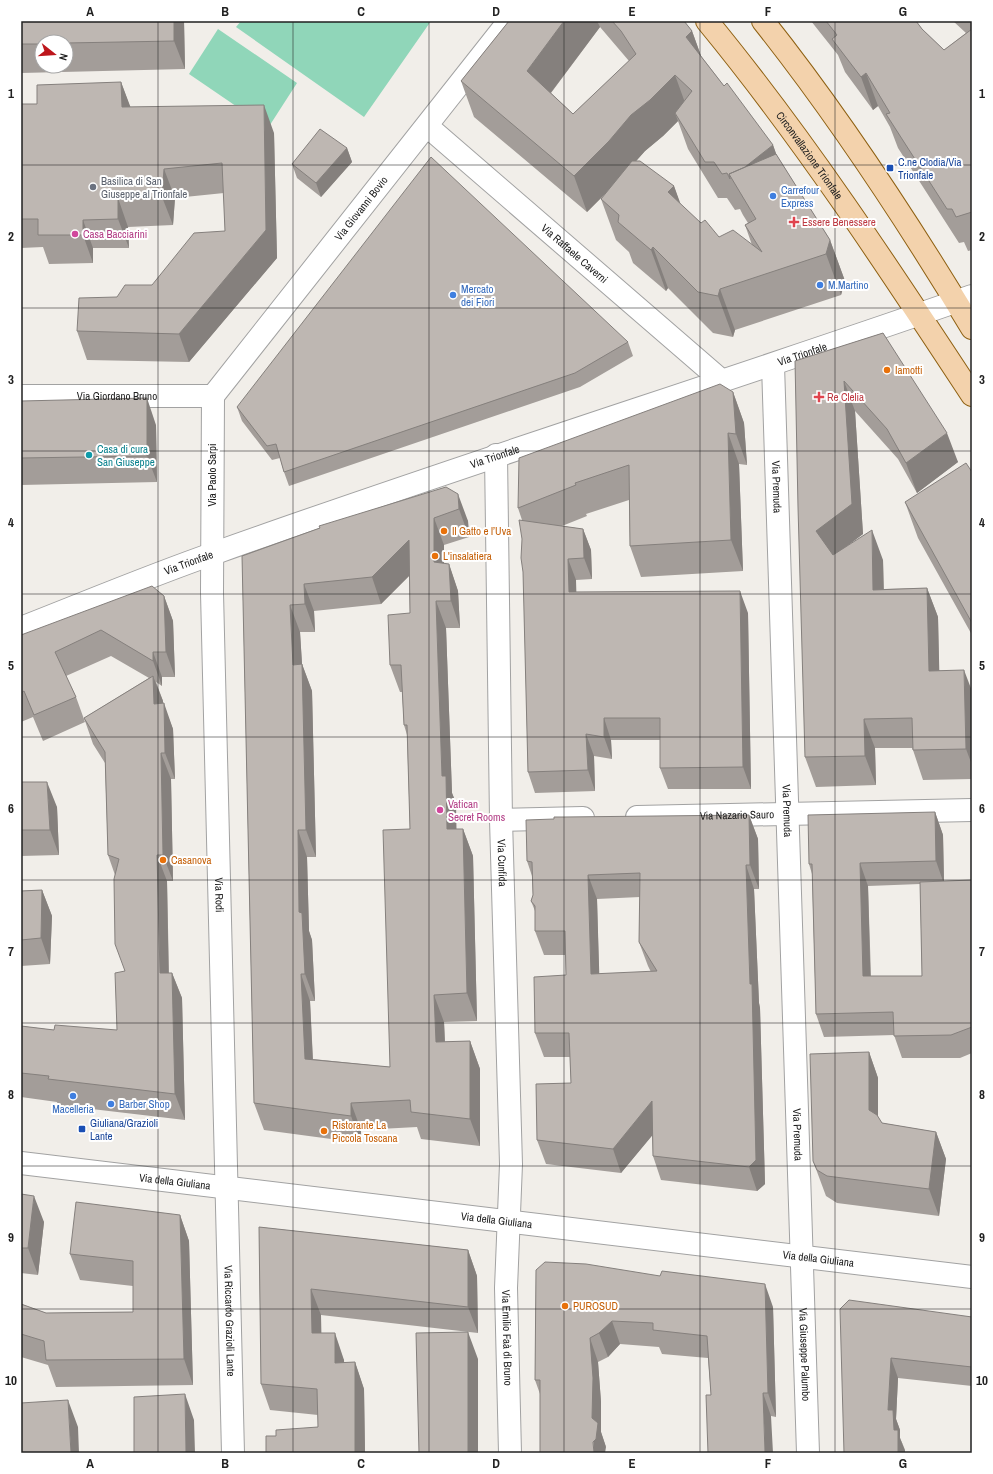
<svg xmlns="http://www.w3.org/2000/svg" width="993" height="1474" viewBox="0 0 993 1474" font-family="'Archivo Narrow',sans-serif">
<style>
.pitch{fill:#90d6b9}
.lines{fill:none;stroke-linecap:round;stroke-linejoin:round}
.minor-casing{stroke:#a2a2a2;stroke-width:24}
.major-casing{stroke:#8e6011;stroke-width:24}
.minor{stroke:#fff;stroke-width:22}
.major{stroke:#f3d2ac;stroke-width:22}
.wall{fill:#a39d99;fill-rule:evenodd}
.shaded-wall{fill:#85807d}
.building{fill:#beb7b2;stroke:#85807d;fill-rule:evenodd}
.grid{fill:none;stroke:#212121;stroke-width:1;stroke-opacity:0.55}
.transit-dot{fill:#1a4fb4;stroke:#fff;stroke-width:1.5}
.worship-dot{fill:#6b7280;stroke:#fff;stroke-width:1.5}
.shop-dot{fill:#3f7fe0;stroke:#fff;stroke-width:1.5}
.health-dot{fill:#e0444e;stroke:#fff;stroke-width:1.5}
.hotel-dot{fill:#d1479c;stroke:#fff;stroke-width:1.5}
.food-dot{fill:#e8710a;stroke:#fff;stroke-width:1.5}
.culture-dot{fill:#0f9aa8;stroke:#fff;stroke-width:1.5}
.labels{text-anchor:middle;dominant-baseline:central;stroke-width:4;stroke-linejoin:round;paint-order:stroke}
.street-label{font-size:11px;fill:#212121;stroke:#fff}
.transit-label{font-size:11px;fill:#164399;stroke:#fff;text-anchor:start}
.worship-label{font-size:11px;fill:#5b616d;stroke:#fff;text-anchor:start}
.shop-label{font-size:11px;fill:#366cbe;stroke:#fff;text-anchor:start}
.health-label{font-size:11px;fill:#be3a42;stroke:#fff;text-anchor:start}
.hotel-label{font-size:11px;fill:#b23c85;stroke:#fff;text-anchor:start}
.food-label{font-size:11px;fill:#c56008;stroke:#fff;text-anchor:start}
.culture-label{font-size:11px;fill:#0d838f;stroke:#fff;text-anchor:start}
.neatline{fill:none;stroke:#212121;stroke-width:1.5}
.grid-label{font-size:13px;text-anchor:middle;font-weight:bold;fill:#212121}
</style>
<rect width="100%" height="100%" fill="#f1eee9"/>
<path class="pitch" d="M 241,21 L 431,21 L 364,117 L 236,27 Z
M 218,29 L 297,83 L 268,128 L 189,74 Z"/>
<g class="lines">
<defs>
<g id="minor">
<path id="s1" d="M 427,126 L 722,381"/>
<path id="s2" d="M 773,365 L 808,1453"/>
<path id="s3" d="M 21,396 L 213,396"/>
<path id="s4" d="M 213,396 L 212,593 L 233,1453"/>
<path id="s5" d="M 213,396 L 509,21"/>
<path id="s6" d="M 496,455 L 501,820 L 511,1164 L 506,1288 L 510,1453"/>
<path id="s7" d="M 21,628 C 85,603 149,576 215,553 C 466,463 720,384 972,296"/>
<path id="s8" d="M 637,817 L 972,810"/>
<path d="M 501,820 L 583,818"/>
<path id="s9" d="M 21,1163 L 972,1277"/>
</g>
<g id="major">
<path id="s10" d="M 707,21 C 804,139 888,267 972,395"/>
<path d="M 763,21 C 840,118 908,222 972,328"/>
</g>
</defs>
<use href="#minor" class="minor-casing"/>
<use href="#major" class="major-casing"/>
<use href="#minor" class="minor"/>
<use href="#major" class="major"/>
</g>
<path class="wall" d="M 21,21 L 184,21 L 185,69 L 21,73 ZM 42,42 L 66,42 L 66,66 L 42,66 Z
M 509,21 L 684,21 L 692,31 L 701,56 L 724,86 L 773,145 L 776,154 L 830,240 L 845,281 L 841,295 L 735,330 L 733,337 L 713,333 L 668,288 L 666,291 L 633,263 L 629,252 L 616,240 L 601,199 L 608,191 L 587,212 L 474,117 L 461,81 ZM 600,27 L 629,61 L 573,114 L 551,93 ZM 678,121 L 688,149 L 718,198 L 727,198 L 735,210 L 740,209 L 743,215 L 748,223 L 745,225 L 752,245 L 719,237 L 701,223 L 680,204 L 674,186 L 636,161 L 645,151 L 663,136 Z
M 811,21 L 916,21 L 922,29 L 944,50 L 966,33 L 953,21 L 972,21 L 972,250 L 968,251 L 964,242 L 959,243 L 898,148 L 890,127 L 878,106 L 873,110 L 845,72 L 838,55 Z
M 121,82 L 130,107 L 274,133 L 277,258 L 189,362 L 87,360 L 77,331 L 117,297 L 152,285 L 225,231 L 224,193 L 175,198 L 173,225 L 128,227 L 129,248 L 93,248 L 93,263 L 49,264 L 43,247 L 21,248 L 21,104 L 37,104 Z
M 347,148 L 352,162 L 321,197 L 297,178 L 292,164 Z
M 883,333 L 958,462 L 917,493 L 898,459 L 855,411 L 863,534 L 846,547 L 883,560 L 884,589 L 927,588 L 938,617 L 939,670 L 972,691 L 972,779 L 923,780 L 913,750 L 912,748 L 875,748 L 876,785 L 816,787 L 805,757 L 795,361 Z
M 628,342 L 633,356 L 580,387 L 289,486 L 284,472 L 280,458 L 272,460 L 242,421 L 237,407 Z
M 733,392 L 744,423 L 747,465 L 739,464 L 743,571 L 641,577 L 630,546 L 629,500 L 586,514 L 587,516 L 562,526 L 583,529 L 591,550 L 592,579 L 576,580 L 576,592 L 748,613 L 751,789 L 668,789 L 660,768 L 660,740 L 611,740 L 612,759 L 594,756 L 595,791 L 535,793 L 528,772 L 522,520 L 518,508 Z
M 21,401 L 156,425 L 157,482 L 21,485 Z
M 972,472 L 972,635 L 918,538 L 905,502 Z
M 446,487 L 468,521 L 469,537 L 444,545 L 444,564 L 449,564 L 458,591 L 460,628 L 446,628 L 452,793 L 456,803 L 456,829 L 463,829 L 473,856 L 477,1021 L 444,1022 L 445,1042 L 470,1041 L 480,1069 L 480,1146 L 421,1139 L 417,1127 L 361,1130 L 361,1143 L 264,1130 L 254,1103 L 242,556 ZM 409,576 L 410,613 L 390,665 L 400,692 L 402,692 L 404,725 L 407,735 L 410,829 L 390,1067 L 313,1059 L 310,1001 L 315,1001 L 312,940 L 309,931 L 307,857 L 316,857 L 312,691 L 302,664 L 300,632 L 315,632 L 314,611 L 381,604 Z
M 164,596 L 173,621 L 175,677 L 162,677 L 162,686 L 156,682 L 163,701 L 163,704 L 173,729 L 175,779 L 171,779 L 173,881 L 167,881 L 169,973 L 172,973 L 182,998 L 185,1120 L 58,1105 L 57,1102 L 21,1097 L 21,1026 L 54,1030 L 117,1030 L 125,971 L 115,875 L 108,855 L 105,763 L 93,744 L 84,718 L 149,678 L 111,656 L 66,676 L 76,697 L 85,722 L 43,741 L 33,717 L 21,722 L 21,635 Z
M 21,782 L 57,807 L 59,855 L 21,856 Z
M 935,812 L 943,835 L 944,881 L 972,880 L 972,1053 L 960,1058 L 902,1058 L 894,1035 L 824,1037 L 816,1014 L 812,874 L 809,864 ZM 920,884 L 922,976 L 871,976 L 868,886 Z
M 749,815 L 758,839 L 759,889 L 754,889 L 759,1003 L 760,1008 L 765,1184 L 757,1191 L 661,1180 L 653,1156 L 652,1135 L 621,1173 L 546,1164 L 537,1140 L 571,1083 L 570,1057 L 544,1057 L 535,1033 L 566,975 L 565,955 L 544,955 L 535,931 L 535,911 L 531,901 L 533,895 L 532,876 L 527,861 ZM 640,897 L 639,942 L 648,966 L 651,972 L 599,974 L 597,899 Z
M 42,890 L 52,916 L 50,964 L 21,966 L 21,891 Z
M 869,1052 L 878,1078 L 878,1117 L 882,1123 L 936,1132 L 946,1159 L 939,1216 L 837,1203 L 826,1196 L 813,1161 Z
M 21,1194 L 44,1222 L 38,1275 L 21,1273 Z
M 180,1215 L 189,1241 L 193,1385 L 56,1387 L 48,1365 L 21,1357 L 21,1304 L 46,1313 L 133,1312 L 133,1286 L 80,1280 L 70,1254 Z
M 259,1227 L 468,1250 L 477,1276 L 478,1333 L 321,1315 L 321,1333 L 344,1360 L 344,1363 L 355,1362 L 364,1389 L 365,1453 L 276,1436 L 318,1427 L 318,1415 L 270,1410 L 261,1384 Z
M 536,1270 L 773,1307 L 776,1417 L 771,1416 L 711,1395 L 708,1358 L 662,1354 L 659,1347 L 620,1344 L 608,1357 L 598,1362 L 601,1402 L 601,1432 L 606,1447 L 540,1394 L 535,1380 Z
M 840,1309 L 972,1317 L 972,1386 L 898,1378 L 896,1419 L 900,1430 L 900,1438 L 905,1450 Z"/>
<path class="shaded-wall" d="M 174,21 L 184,21 L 185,69 L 174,41 Z
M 564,21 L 597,21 L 600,27 L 540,107 L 527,71 Z
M 692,31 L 705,67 L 686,37 Z
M 866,73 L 878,106 L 873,110 L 861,77 Z
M 675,75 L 688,111 L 675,113 L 678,121 L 663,136 L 645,151 L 622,177 L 587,212 L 574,176 L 631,115 Z
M 121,82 L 132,111 L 122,107 Z
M 264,105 L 274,133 L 277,258 L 189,362 L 179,334 L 266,230 Z
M 773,145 L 786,181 L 731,178 Z
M 347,148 L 352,162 L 321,197 L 316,183 Z
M 164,169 L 175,198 L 173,225 L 162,197 Z
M 674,186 L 689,227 L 668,192 Z
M 118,198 L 128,227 L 129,248 L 118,219 Z
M 83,220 L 93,248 L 93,263 L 83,235 Z
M 830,240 L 845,281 L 841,295 L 826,254 Z
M 653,247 L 668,288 L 666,291 L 651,250 Z
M 720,289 L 735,330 L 733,337 L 718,296 Z
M 844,381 L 855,411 L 863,534 L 827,561 L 816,531 Z
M 733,392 L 744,423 L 747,465 L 736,434 Z
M 147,398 L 156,425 L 157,482 L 147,456 Z
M 728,433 L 739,464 L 743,571 L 731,540 Z
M 947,433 L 958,462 L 917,493 L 906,463 Z
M 458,494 L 468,521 L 469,537 L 459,509 Z
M 434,518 L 444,545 L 444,589 L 434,562 Z
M 583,529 L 591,550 L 592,579 L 584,558 Z
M 872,530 L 883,560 L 884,619 L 873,590 Z
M 409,540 L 418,567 L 381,604 L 372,577 Z
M 568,559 L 576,580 L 577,614 L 569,592 Z
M 449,564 L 458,591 L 460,628 L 451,601 Z
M 304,584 L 314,611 L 315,632 L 305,604 Z
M 927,588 L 938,617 L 940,700 L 929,671 Z
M 740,591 L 748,613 L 751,789 L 743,767 Z
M 164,596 L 173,621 L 175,677 L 166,652 Z
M 436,601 L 446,628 L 452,793 L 456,803 L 457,856 L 447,829 L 442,776 Z
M 290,605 L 300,632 L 302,664 L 312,691 L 316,857 L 306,830 L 293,665 Z
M 153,652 L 162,677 L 162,686 L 153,661 Z
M 964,670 L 972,691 L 972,765 L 966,749 Z
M 153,676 L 163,701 L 163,729 L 154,704 Z
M 164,703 L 173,729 L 175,779 L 165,753 Z
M 604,718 L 611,740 L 612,759 L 604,737 Z
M 864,719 L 875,748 L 876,785 L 865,756 Z
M 586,734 L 594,756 L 595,791 L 588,770 Z
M 161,753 L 171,779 L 173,881 L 163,855 Z
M 47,782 L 57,807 L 59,855 L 50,830 Z
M 935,812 L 943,835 L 944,884 L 936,861 Z
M 749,815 L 758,839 L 759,889 L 750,865 Z
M 463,829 L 473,856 L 477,1021 L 467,993 Z
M 298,830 L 307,857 L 309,931 L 312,940 L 315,1001 L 305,974 L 299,912 Z
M 157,855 L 167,881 L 169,998 L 160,973 Z
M 860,863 L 868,886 L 871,999 L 863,976 Z
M 746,865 L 754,889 L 759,1003 L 760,1008 L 765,1184 L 757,1191 L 749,1167 L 750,984 Z
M 588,875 L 597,899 L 600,998 L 591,974 Z
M 42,890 L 52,916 L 50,964 L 41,938 Z
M 172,973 L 182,998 L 185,1120 L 175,1094 Z
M 301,974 L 310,1001 L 314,1086 L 305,1059 Z
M 434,995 L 444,1022 L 446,1069 L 436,1042 Z
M 470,1041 L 480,1069 L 480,1146 L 470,1119 Z
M 869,1052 L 878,1078 L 878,1137 L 869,1110 Z
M 652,1101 L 661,1125 L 621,1173 L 613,1149 Z
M 351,1103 L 361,1130 L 361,1143 L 351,1116 Z
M 936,1132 L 946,1159 L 939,1216 L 929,1189 Z
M 34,1196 L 44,1222 L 38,1275 L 28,1248 Z
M 180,1215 L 189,1241 L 193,1385 L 184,1359 Z
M 468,1250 L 477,1276 L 478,1333 L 468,1307 Z
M 765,1284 L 773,1307 L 776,1417 L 768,1393 Z
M 311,1289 L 321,1315 L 322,1360 L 312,1333 Z
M 612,1321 L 620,1344 L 608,1357 L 599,1333 Z
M 468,1332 L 478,1359 L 478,1453 L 468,1453 Z
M 335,1333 L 344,1360 L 345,1389 L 335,1363 Z
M 590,1338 L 598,1362 L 601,1402 L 601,1432 L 606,1447 L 605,1453 L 594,1453 L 592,1418 Z
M 891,1358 L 898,1378 L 896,1419 L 900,1430 L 900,1438 L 905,1450 L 905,1453 L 898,1453 L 894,1430 L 888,1410 Z
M 355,1362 L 364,1389 L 365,1453 L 355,1453 Z
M 763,1393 L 771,1416 L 773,1453 L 765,1453 Z
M 185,1394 L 194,1420 L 195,1453 L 186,1453 Z
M 68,1400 L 78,1427 L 79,1453 L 71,1453 Z"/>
<path class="building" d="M 21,21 L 174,21 L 174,41 L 66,43 L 66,42 L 42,42 L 42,44 L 21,44 Z
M 509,21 L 564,21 L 527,71 L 573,114 L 636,54 L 621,31 L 612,21 L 684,21 L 692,31 L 686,37 L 724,86 L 727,83 L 773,145 L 745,167 L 729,174 L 730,179 L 727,173 L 722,174 L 714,162 L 705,162 L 675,113 L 692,91 L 675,75 L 650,100 L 631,115 L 609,141 L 574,176 L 461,81 Z
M 826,21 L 916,21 L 922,29 L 944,50 L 972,29 L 972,212 L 956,217 L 952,209 L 947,209 L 886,114 L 890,113 L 866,73 L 861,77 L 832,39 L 837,35 Z
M 121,82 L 122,107 L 264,105 L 266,230 L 179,334 L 77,331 L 79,298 L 117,297 L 125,285 L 152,285 L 194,233 L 225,231 L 222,163 L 164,169 L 162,197 L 118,198 L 118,219 L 83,220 L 83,235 L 38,235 L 38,219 L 21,219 L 21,104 L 37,104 L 37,85 Z
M 320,129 L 347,148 L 316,183 L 292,164 Z
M 776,154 L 830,240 L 826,254 L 720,289 L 718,296 L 698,292 L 653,247 L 651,250 L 618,222 L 619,215 L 601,199 L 632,161 L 640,161 L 674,186 L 668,192 L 701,223 L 705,220 L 719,237 L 733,230 L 762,252 L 745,225 L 756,219 L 729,174 Z
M 431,157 L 628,342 L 575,373 L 284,472 L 276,444 L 267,446 L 237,407 Z
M 883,333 L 947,433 L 906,463 L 887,429 L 844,381 L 852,504 L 816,531 L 833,555 L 872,530 L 873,590 L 927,588 L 929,671 L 964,670 L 966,749 L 913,750 L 912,718 L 864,719 L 865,756 L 805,757 L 798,507 L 795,361 Z
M 720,384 L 733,392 L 736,434 L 728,433 L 731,540 L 630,546 L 629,465 L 575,483 L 576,485 L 518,508 L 519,458 Z
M 147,398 L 147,456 L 21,458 L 21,401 Z
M 966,463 L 972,472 L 972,623 L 905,502 Z
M 446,487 L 458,494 L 459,509 L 434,518 L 434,562 L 449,564 L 451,601 L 436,601 L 442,776 L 446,776 L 447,829 L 463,829 L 467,993 L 434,995 L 436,1042 L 470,1041 L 470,1119 L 411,1112 L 410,1100 L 351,1103 L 351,1116 L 254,1103 L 242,556 L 320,528 L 319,526 ZM 409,540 L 410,613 L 388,615 L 390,665 L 401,665 L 404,725 L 407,725 L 410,829 L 383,830 L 390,1067 L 305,1059 L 301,974 L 305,974 L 302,913 L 299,912 L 298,830 L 306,830 L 302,664 L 293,665 L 290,605 L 305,604 L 304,584 L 372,577 Z
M 519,520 L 583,529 L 584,558 L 568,559 L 569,592 L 740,591 L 743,767 L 660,768 L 660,718 L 604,718 L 604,737 L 586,734 L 588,770 L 528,772 L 523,572 L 521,558 L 522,539 Z
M 152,586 L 164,596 L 166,652 L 153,652 L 153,661 L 101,630 L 55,652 L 76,697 L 34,715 L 24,691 L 21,693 L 21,635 Z
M 153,676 L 154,704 L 164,703 L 165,753 L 161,753 L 163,855 L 157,855 L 160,973 L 172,973 L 175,1094 L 48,1079 L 49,1076 L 21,1073 L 21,1026 L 54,1030 L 55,1025 L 117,1030 L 115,973 L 125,971 L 115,944 L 114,879 L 119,859 L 108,855 L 105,752 L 84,718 Z
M 21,782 L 47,782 L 50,830 L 21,830 Z
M 935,812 L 936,861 L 860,863 L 863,976 L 922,976 L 920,882 L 972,880 L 972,1027 L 951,1035 L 894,1036 L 893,1012 L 816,1014 L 812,864 L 809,864 L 808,815 Z
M 749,815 L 750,865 L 746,865 L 750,984 L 752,984 L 756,1160 L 749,1167 L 653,1156 L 652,1101 L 613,1149 L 537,1140 L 536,1084 L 571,1083 L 569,1033 L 535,1033 L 534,977 L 566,975 L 565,931 L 535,931 L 535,906 L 531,901 L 533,895 L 532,862 L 527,861 L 526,820 L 554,819 L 554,817 L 564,817 ZM 640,873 L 639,942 L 657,971 L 591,974 L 588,875 Z
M 42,890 L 41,938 L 21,940 L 21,891 Z
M 869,1052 L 869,1110 L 877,1115 L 882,1123 L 936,1132 L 929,1189 L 827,1176 L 817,1170 L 813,1161 L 810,1054 Z
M 21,1194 L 34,1196 L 28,1248 L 21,1248 Z
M 76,1202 L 180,1215 L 184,1359 L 46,1360 L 44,1341 L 21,1334 L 21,1304 L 46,1313 L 133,1312 L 133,1261 L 70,1254 Z
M 259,1227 L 468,1250 L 468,1307 L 311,1289 L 312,1333 L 335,1333 L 335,1363 L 355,1362 L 355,1453 L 266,1453 L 266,1436 L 276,1436 L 276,1430 L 318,1427 L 317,1389 L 261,1384 Z
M 545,1262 L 586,1264 L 660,1276 L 662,1271 L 765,1284 L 768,1393 L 763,1393 L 765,1453 L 708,1453 L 706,1395 L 711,1395 L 707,1336 L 653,1330 L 653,1323 L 612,1321 L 599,1333 L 590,1338 L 593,1378 L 592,1418 L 598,1423 L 596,1439 L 593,1442 L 594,1453 L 540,1453 L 540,1380 L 535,1380 L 536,1270 Z
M 849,1300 L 972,1317 L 972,1367 L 891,1358 L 888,1410 L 893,1410 L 894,1430 L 898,1430 L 898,1453 L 844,1453 L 840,1309 Z
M 468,1332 L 468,1453 L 419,1453 L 416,1333 Z
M 185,1394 L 186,1453 L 134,1453 L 134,1397 Z
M 68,1400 L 71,1453 L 21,1453 L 21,1403 Z"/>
<path class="grid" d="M 158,21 L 158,1453M 293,21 L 293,1453M 429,21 L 429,1453M 564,21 L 564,1453M 700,21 L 700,1453M 835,21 L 835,1453M 21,165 L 972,165M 21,308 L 972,308M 21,451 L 972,451M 21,594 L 972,594M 21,737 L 972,737M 21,880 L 972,880M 21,1023 L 972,1023M 21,1166 L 972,1166M 21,1309 L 972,1309"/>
<g class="transit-dot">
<rect x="886" y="164" width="8" height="8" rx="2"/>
<rect x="78" y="1125" width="8" height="8" rx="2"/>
</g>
<circle class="worship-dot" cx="93" cy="187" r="4"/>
<g class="shop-dot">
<circle cx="773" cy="196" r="4"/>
<circle cx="820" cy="285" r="4"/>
<circle cx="453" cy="295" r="4"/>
<circle cx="73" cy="1096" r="4"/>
<circle cx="111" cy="1104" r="4"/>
</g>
<g class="health-dot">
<path d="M792 216h4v4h4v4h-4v4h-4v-4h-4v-4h4z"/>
<path d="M817 391h4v4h4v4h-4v4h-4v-4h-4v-4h4z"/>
</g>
<g class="hotel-dot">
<circle cx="75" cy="234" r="4"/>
<circle cx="440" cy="810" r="4"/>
</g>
<g class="food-dot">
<circle cx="887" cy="370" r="4"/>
<circle cx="444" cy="531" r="4"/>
<circle cx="435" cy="556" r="4"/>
<circle cx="163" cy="860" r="4"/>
<circle cx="324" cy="1131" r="4"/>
<circle cx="565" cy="1306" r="4"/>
</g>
<circle class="culture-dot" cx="89" cy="455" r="4"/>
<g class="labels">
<g class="street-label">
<text stroke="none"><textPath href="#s10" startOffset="169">Circonvallazione Trionfale</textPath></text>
<text stroke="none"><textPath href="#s5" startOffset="239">Via Giovanni Bovio</textPath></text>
<text stroke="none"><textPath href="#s1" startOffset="195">Via Raffaele Caverni</textPath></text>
<text stroke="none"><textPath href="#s7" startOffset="828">Via Trionfale</textPath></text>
<text stroke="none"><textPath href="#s3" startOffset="96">Via Giordano Bruno</textPath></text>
<text stroke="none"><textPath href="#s7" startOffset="504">Via Trionfale</textPath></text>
<text transform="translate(212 475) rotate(-90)">Via Paolo Sarpi</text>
<text stroke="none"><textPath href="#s2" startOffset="122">Via Premuda</textPath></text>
<text stroke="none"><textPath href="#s7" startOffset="180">Via Trionfale</textPath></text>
<text stroke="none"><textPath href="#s2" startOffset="446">Via Premuda</textPath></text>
<text stroke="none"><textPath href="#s8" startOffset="100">Via Nazario Sauro</textPath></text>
<text stroke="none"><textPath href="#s6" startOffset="408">Via Cunfida</textPath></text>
<text stroke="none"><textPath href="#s4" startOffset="499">Via Rodi</textPath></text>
<text stroke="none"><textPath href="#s2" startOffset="770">Via Premuda</textPath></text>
<text stroke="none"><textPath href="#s9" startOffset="155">Via della Giuliana</textPath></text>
<text stroke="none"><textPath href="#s9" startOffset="479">Via della Giuliana</textPath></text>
<text stroke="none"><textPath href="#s9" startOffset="803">Via della Giuliana</textPath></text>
<text stroke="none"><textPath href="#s4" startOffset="925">Via Riccardo Grazioli Lante</textPath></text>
<text stroke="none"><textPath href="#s6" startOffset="883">Via Emilio Faà di Bruno</textPath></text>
<text stroke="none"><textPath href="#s2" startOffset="990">Via Giuseppe Palumbo</textPath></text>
</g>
<g class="transit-label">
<text x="898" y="162">C.ne Clodia/Via<tspan x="898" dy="13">Trionfale</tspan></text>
<text x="90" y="1123">Giuliana/Grazioli<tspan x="90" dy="13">Lante</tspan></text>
</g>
<g class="worship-label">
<text x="101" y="181">Basilica di San<tspan x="101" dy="13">Giuseppe al Trionfale</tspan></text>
</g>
<g class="shop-label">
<text x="781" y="190">Carrefour<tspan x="781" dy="13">Express</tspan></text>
<text x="828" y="285">M.Martino</text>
<text x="461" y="289">Mercato<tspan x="461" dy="13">dei Fiori</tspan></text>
<text x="119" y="1104">Barber Shop</text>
<text x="73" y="1109" text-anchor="middle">Macelleria</text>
</g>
<g class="health-label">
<text x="802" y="222">Essere Benessere</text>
<text x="827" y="397">Re Clelia</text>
</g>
<g class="hotel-label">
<text x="83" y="234">Casa Bacciarini</text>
<text x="448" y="804">Vatican<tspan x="448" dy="13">Secret Rooms</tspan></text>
</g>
<g class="food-label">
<text x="895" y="370">Iamotti</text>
<text x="452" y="531">Il Gatto e l’Uva</text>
<text x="443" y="556">L'insalatiera</text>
<text x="171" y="860">Casanova</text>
<text x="332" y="1125">Ristorante La<tspan x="332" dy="13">Piccola Toscana</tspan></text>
<text x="573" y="1306">PUROSUD</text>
</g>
<g class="culture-label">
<text x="97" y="449">Casa di cura<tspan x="97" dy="13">San Giuseppe</tspan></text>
</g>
</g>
<rect width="993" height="1474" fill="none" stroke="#ffffff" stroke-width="44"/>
<g transform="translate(54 54) rotate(107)"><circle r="19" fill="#ffffff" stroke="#a6a6a6"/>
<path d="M0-3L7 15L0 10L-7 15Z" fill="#bd161c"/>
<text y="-6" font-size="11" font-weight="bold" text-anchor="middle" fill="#212121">N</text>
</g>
<rect x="22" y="22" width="949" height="1430" class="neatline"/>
<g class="grid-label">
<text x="90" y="16">A</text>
<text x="225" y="16">B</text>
<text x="361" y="16">C</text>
<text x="496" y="16">D</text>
<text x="632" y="16">E</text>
<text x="768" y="16">F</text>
<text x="903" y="16">G</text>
<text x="11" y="98">1</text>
<text x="982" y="98">1</text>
<text x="11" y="241">2</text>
<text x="982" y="241">2</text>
<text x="11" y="384">3</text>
<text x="982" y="384">3</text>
<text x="11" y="527">4</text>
<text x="982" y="527">4</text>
<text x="11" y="670">5</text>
<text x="982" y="670">5</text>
<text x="11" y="813">6</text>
<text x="982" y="813">6</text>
<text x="11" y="956">7</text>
<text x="982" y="956">7</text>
<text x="11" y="1099">8</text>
<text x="982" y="1099">8</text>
<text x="11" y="1242">9</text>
<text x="982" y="1242">9</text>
<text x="11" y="1385">10</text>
<text x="982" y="1385">10</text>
<text x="90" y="1468">A</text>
<text x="225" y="1468">B</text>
<text x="361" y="1468">C</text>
<text x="496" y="1468">D</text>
<text x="632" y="1468">E</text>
<text x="768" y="1468">F</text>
<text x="903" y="1468">G</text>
</g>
</svg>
